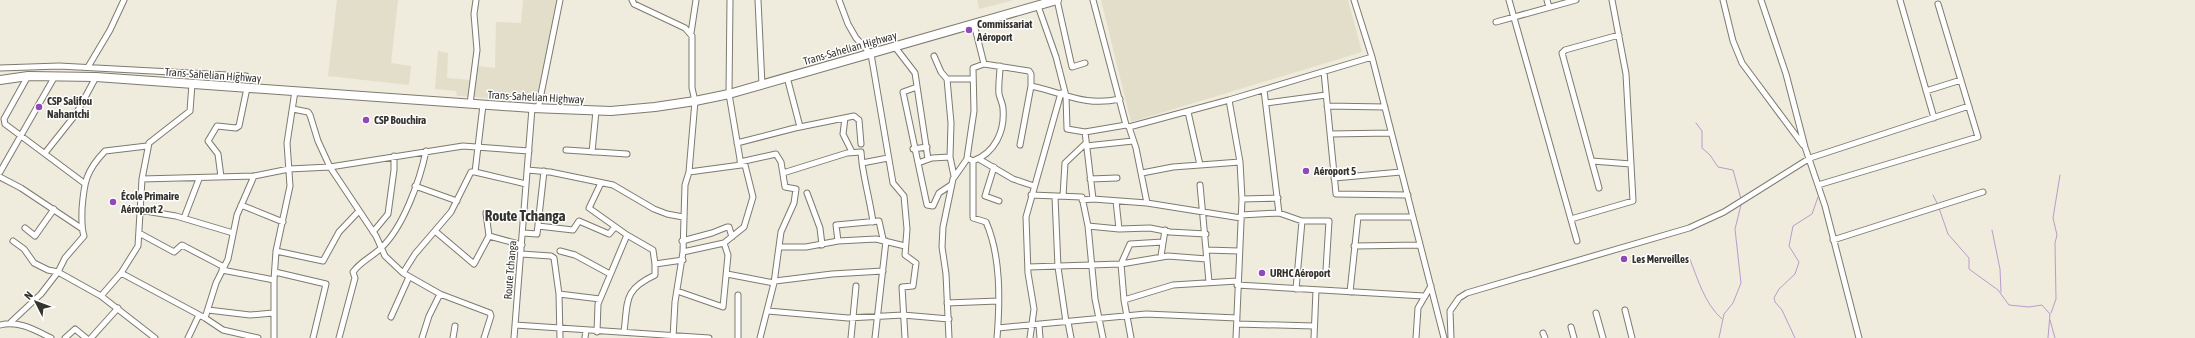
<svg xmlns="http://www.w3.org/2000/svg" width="2195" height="338" viewBox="0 0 2195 338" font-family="'Asap Condensed',sans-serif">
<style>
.built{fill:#e3deca}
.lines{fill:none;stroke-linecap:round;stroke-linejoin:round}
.stream{stroke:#b89ccc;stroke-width:1}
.minor-casing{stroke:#7e7a6e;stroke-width:7}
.trunk-casing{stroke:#7e7a6e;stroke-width:10}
.minor{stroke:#fff;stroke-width:5}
.trunk{stroke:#fff;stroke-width:8}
.poi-dot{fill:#9048bb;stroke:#fff;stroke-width:1.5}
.labels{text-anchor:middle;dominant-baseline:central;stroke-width:3;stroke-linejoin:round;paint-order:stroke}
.poi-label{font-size:11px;font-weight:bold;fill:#35332e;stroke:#fff;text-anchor:start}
.street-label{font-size:11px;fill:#35332e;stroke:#fff}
.district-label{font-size:15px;font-weight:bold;fill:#35332e;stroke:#fff}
</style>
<rect width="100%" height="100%" fill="#efebdd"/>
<path class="built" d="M 337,0 L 398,0 L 391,63 L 411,66 L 409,85 L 328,76 Z
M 523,0 L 558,0 L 538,101 L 457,96 L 456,91 L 435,89 L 438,51 L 448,53 L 447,78 L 472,80 L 477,66 L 495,68 L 496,22 L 521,23 Z
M 977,0 L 1014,0 L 979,9 Z
M 1101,0 L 1348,0 L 1362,52 L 1131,122 Z"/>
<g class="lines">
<path class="stream" d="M 1696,123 L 1702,131 L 1702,148 L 1710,155 L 1718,167 L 1733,170 L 1741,199
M 1933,195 L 1938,205
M 1939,208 L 1948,234 L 1969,258 L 1969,269 L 1998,290 L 2009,305 L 2029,307 L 2042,305 L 2050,314 L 2048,338
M 1992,230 L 2000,269 L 2001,292
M 1689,257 C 1698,279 1704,303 1722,319
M 2051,313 L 2056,299 L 2055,243 L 2057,235 L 2053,218 L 2060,175
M 2050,320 L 2055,338
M 1719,338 L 1724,314 L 1733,303 L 1741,283 L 1735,229 L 1741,205
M 1795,338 L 1782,310 L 1775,302 L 1774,298 L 1779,289 L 1795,274 L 1799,262 L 1789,246 L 1793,226 L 1812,214 L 1818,197"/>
<defs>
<path id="minor" d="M 632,0 L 634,4 L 685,28 L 692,36 L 692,88 L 695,101 L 689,172 L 685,185 L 683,252 L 675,302 L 673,338
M 758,0 L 762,85
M 839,0 L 848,24 L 856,38 L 871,54 L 893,183 L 904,196 L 907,229 L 905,255 L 916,263 L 913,286 L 902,287 L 905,338
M 1057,0 L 1072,67 L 1085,63
M 1093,0 L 1126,125 L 1129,127 L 1136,148 L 1147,203
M 1509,0 L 1577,241
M 1547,0 L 1549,7
M 1723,0 L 1733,41 L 1742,63 L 1803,145
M 1761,0 L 1786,74 L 1805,147 L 1825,206 L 1859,338
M 1900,0 L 1934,118
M 1038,6 L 1056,57 L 1066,96 L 1067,129 L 1085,132
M 1496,22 L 1576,0
M 974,24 L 984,64 L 1029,71 L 1031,74 L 1031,86
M 691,33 L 696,0
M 895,47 L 915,73 L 928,159
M 934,56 L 941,72 L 947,79
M 1372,57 L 1444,338
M 984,64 L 973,68 L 974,111 L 967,158 L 973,161 C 995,153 1005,131 1003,109 C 1003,104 1000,99 999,94 C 998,85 1000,75 1000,66
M 88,67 L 110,30 L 124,0
M 0,68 L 59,66 L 246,76
M 1324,72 L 1336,194 L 1408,195
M 28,76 L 4,119 L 5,124 L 84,183
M 787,77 L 800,127
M 192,84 L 190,111 L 149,143 L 142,179 L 254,176 L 289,169 L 330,167 L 463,146 L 529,151
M 917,87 L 903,92 L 927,205 L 933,206 L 939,193 L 951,185
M 1926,91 L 1961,80
M 1229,100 L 1240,162 L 1242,199 L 1236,338
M 1266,103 L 1326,95
M 470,104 L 477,50 L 474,14 L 476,0
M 1327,106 L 1385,107
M 293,109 L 308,112 L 310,115 L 318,141 L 330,167 L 376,236 L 385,256 L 403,273 L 440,294 L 429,316 L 422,338
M 538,109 L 560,0
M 1188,112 L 1200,165 L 1240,162
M 845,118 L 843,134 L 852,152
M 1129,127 L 1229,100 L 1372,57 L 1354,0
M 1330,134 L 1391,133
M 737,143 L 795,128 L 854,116 L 859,120 L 861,144
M 1020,145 L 1031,86 C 1065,93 1084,107 1120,99
M 1086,146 L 1133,141
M 913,149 L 927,147
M 566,150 L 627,154
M 592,152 L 596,111
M 45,153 L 76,114 L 96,77
M 950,157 L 951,123 L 947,79 L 973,79
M 979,159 L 1013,179 L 1034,186
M 973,161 L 973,218 L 986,222 C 1001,256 1000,301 997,338
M 1592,161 L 1631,164
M 740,162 L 776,154 L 781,162 L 785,187 L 796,189 L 794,203 L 781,232 L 774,283 L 760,338
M 862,163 C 865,184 870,201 873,222
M 918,163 L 932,158 L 950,157 L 954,176
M 994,167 L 985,196 L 999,201
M 527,170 L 550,172 L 613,185 L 654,209 L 667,214 L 683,217
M 0,172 L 55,76
M 475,172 L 526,184
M 689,172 L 741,165
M 783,173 L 847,153 L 861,152 L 862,163 L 888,158
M 1142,173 L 1173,167 L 1200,165
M 0,177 L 21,188 L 81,228
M 221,177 L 218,154 L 208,141 L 217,126 L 236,128 L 239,126 L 247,88
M 1334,178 L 1401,172
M 1090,179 L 1117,178
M 601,183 L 589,208 L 627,235 L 653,250 L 655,264
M 1200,185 L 1209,282
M 1818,185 L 1978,137 L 1938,4
M 415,186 L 457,201
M 1599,188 L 1562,53 L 1565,50 L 1619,35
M 807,193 L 820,228 L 822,245
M 1031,195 L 1082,197 L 1088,226 L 1095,299 L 1103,338
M 1063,196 L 1065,163 L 1085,144
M 1055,197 L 1058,267 L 1066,322
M 1093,199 L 1147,203 L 1241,218
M 1242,199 L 1278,198
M 1082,200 L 1093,199 L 1085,132 L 1126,125
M 1116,201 L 1119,229
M 241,205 L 283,222
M 139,210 L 176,216 L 233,233
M 1279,213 L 1302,221 L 1329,221 L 1326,270
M 1241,215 L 1279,213 L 1264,90
M 184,218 L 199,179
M 1571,219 L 1633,201 L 1626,74 L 1612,0
M 538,226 L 573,230 L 579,221 L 609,234 L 615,227
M 1088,226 L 1119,229 L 1150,228 L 1170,232 L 1206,234
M 25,228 L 35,236 L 54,209
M 435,231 L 474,264 L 489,236 L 486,213
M 373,232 L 388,214 L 394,170 L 394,156
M 139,233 L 174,252 L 182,245 L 224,267
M 524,233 L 537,234 L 544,171
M 489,236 L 522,245
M 1833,240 L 1983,192
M 13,241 L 24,249 L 34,263 L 48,270 L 58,272 L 101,296 L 155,338
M 682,241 L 712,233 L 727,227 L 729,227 L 732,237
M 838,241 L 836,225 L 879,221 L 883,239
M 1354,246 L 1420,245
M 779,247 L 806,247 L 838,241 L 876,239 L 905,246
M 1206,250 L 1239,251
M 276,251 L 323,261 L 339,232 L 358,212
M 560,251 L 575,255 L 610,274
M 683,252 L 724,243 L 744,227 L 753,197 L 745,165 L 741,165 L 729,94 L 730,0
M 521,254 L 551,256 L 554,258 L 559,294 L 560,338
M 1161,256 L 1165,230
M 1028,267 L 1121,264 L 1168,256 L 1207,259
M 222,270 L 274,280
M 275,272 L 326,284 L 313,338
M 121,273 L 205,318 L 223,330 L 258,338
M 403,273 L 415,254 L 451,212 L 471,172 L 475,172 L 483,105
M 727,274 L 774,283
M 775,281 L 832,274 L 883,271
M 1237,285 L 1424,296
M 1296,289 L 1302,221
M 677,291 L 723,307 L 728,255 L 724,243
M 1350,292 L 1358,217 L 1413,217
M 440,294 L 490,313 L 491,316 L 484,338
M 559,294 L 600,299
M 101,296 L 121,273 L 138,246 L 142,179
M 1124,300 L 1173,285 L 1237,281
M 947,303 L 998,301
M 208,310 L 250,315 L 273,313
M 1625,310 L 1632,338
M 768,311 L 848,318 L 903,315 L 949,319
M 1596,313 L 1603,338
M 391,317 L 409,277
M 205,318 L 216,283 L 228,259 L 237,215 L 254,176
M 11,322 L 41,294 L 58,272 L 65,258 L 84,236 C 81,227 82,219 82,209 C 84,182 86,171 105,151 L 147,146
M 1068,322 L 1071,338
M 1237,324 L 1314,326
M 0,325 C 18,320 35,330 51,338
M 515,325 L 709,338
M 1039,325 L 1040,338
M 1571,327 L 1574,338
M 998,328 L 1146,314 L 1237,318
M 597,332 L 598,304 L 627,235
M 624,332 C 628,301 623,290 655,275 L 655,264 L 683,260
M 1543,333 L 1545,338
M 65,338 L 75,329 L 86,338
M 91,338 L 118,308
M 188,338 L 199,315
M 274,338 L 274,280 L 276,251 L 290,186 L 287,143 L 295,91
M 339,338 L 355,278 L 353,272 C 361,261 372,257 381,248 C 403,228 420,180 426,151
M 453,338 L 455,326
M 514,338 L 532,108
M 585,338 L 586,330
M 738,338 L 738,295
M 851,338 L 856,286
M 875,338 L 886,241
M 949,338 L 946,274 L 942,247 L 943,227 L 953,179 L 967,159
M 1030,338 L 1034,309 L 1028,273 L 1026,217 L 1061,93
M 1131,338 L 1124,300 L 1121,264 L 1130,244 L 1163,242
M 1314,338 L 1316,290
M 1416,338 L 1418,308 L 1431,286
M 1451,338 L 1450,311 L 1459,298 L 1467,293 L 1689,228 L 1724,212 L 1810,158 L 1969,106"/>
<path id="trunk" d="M 0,80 L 28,76 L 96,77 L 532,108 L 611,111 L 655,107 L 695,101 L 729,94 L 1057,0"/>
</defs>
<use href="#minor" class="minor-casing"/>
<use href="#trunk" class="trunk-casing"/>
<use href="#minor" class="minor"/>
<use href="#trunk" class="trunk"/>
</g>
<g class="poi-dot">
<circle cx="969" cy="30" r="4"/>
<circle cx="39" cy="107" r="4"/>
<circle cx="366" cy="120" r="4"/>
<circle cx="1306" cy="171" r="4"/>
<circle cx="113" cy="202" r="4"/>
<circle cx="1624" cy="259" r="4"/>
<circle cx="1262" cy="273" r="4"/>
</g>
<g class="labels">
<g class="poi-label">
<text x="977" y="24">Commissariat<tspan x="977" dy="13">Aéroport</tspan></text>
<text x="47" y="101">CSP Salifou<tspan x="47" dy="13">Nahantchi</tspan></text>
<text x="374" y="120">CSP Bouchira</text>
<text x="1314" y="171">Aéroport 5</text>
<text x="121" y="196">École Primaire<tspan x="121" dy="13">Aéroport 2</tspan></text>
<text x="1632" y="259">Les Merveilles</text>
<text x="1270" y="273">URHC Aéroport</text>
</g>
<g class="street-label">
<text transform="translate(850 48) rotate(-16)">Trans-Sahelian Highway</text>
<text transform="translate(213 75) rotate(4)">Trans-Sahelian Highway</text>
<text transform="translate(536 97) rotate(3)">Trans-Sahelian Highway</text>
<text transform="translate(510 270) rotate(-85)">Route Tchanga</text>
</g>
<g class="district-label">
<text x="525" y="215">Route Tchanga</text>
</g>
</g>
<g transform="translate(36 302) rotate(312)" stroke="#ffffff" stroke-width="3" paint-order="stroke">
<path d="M0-3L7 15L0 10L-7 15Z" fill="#35332e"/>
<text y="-6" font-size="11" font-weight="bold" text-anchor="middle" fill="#35332e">N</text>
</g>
</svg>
